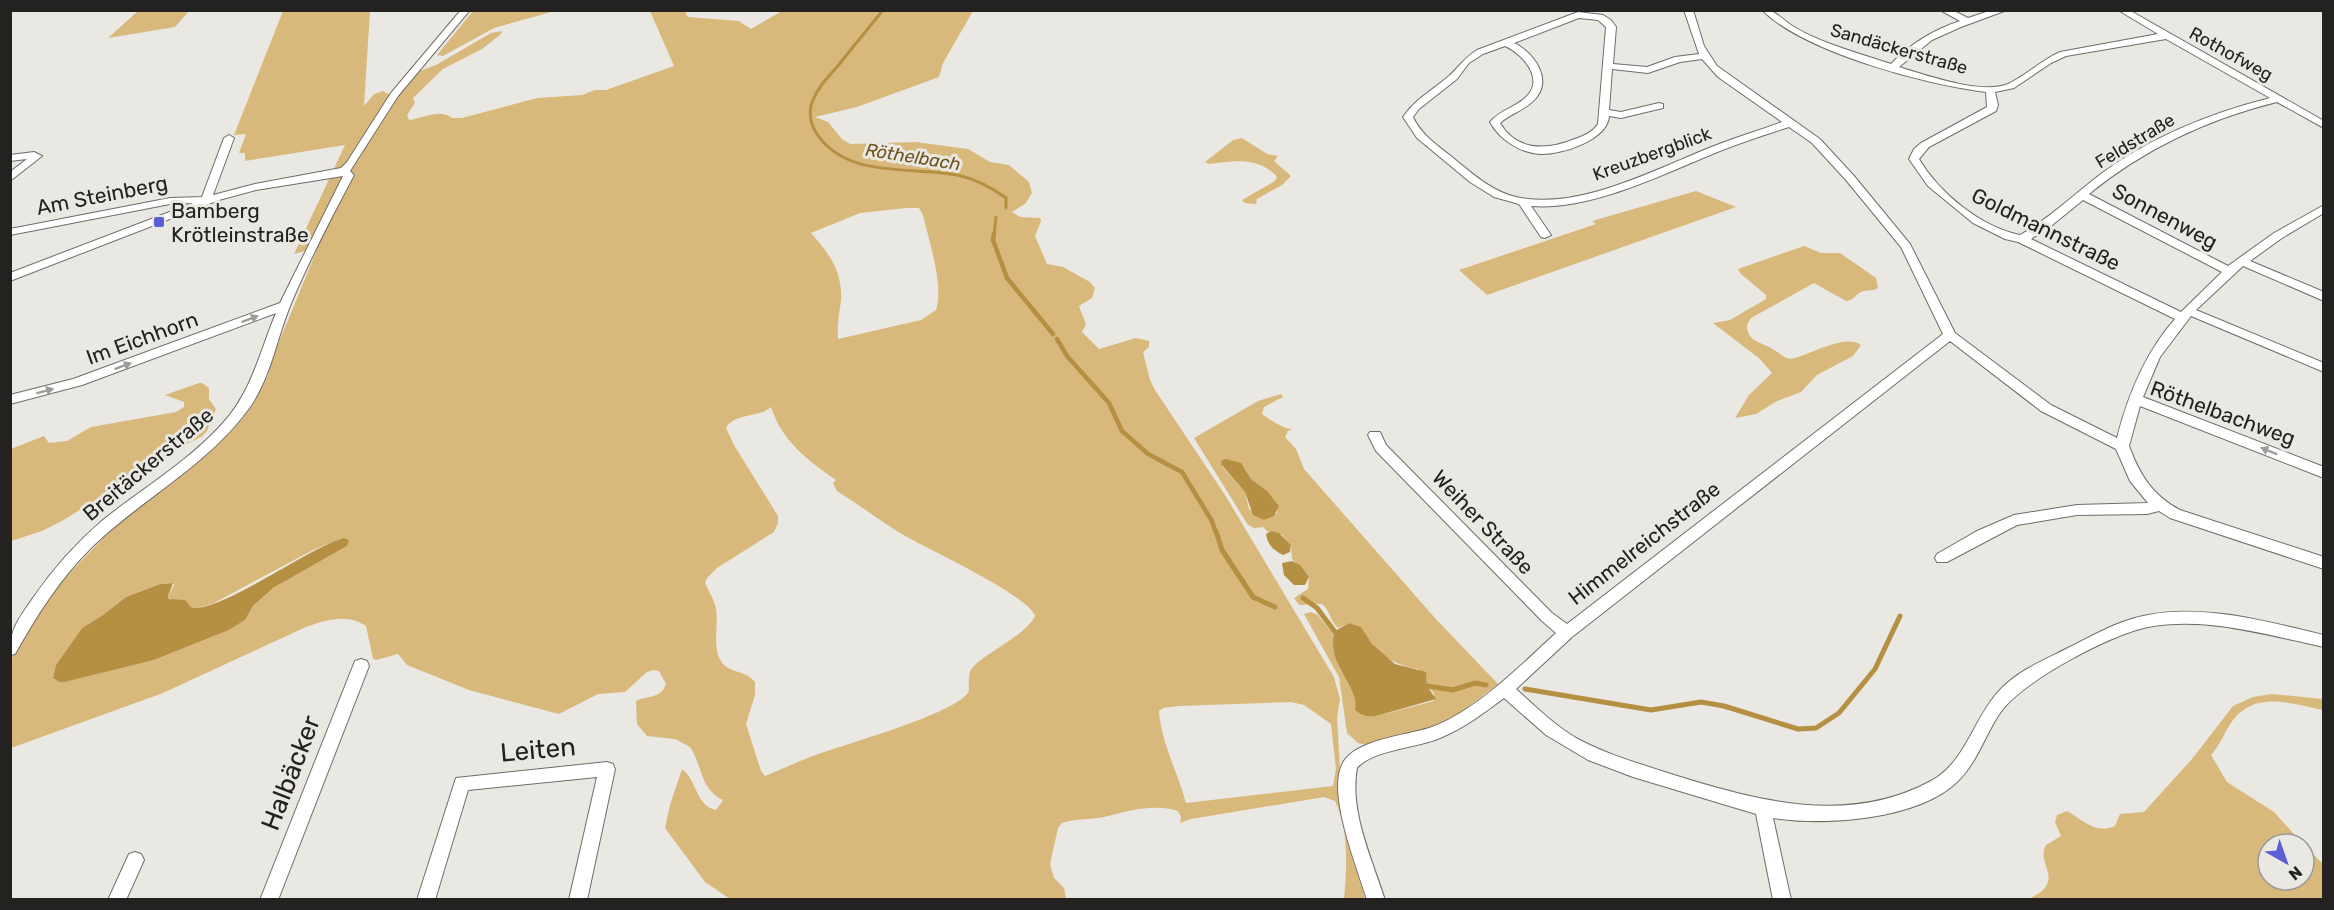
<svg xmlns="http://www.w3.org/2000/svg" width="2334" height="910" viewBox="0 0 2334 910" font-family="Rubik,sans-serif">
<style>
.green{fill:#d9b97b;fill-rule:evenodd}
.water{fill:#b58f42}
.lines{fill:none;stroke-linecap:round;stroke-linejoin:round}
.stream-far2{stroke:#b58f42;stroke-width:3}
.stream-far1{stroke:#b58f42;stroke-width:4.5}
.stream{stroke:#b58f42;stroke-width:5}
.street-casing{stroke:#706d69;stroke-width:2}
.street{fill:#fff;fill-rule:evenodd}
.oneway{fill:#9c9c9b}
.poi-dot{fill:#5b5ed6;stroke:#eae8e2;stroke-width:2}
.labels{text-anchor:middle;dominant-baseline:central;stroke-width:6;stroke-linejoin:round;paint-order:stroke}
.far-street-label{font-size:18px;fill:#232220;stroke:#eae8e2}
.far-water-label{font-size:18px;font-style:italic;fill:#6d5219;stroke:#eae8e2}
.street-label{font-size:21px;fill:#232220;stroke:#eae8e2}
.poi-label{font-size:21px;fill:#232220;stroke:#eae8e2;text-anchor:start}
.near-street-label{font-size:26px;fill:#232220;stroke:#eae8e2}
</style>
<rect width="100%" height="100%" fill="#eae8e2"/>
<path class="green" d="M 138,11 L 138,10 L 189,11 L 175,27 L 108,38 Z
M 283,11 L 370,11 L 364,106 L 374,94 L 383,91 L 396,98 L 420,71 L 436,65 L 491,33 L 502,31 L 501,34 L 482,49 L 443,69 L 413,98 L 415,103 L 407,115 L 409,120 C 423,118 440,108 452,118 L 462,118 L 537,98 L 582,95 L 595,90 L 606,90 L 674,66 L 650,11 L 685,11 L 688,17 L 739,21 L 751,29 L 782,11 L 973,11 L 943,63 L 939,77 L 857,107 L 815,117 L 828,122 L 842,139 L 850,144 L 916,142 L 968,149 L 990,162 L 1009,165 L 1029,182 L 1032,193 L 1026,203 L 1012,212 L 1020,217 L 1040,218 L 1041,221 L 1035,236 L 1047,264 L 1063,267 L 1090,282 L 1095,288 L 1092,298 L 1079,306 L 1086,324 L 1082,332 L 1099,349 L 1136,338 L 1149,341 L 1149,347 L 1143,352 L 1150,380 L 1155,390 L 1225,495 L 1334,677 L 1340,699 L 1337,718 L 1341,785 L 1365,899 L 1344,899 C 1347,868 1349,829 1335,801 L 1324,797 L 1191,819 L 1180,823 L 1181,817 L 1178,811 C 1156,803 1126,811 1104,817 C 1090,820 1075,818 1062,823 L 1058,828 L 1050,864 L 1054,878 L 1064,888 L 1066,899 L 730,899 L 705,882 L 665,828 L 670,805 L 682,769 C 697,780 696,806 716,810 L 723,800 C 699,788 703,766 690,747 L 675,739 L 647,736 L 637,724 L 636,701 C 648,695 661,699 666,684 L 659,671 L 654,670 L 647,672 L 625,692 L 598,694 L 559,714 L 469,690 L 407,665 L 398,654 L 376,660 L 373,659 L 366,626 C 348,613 325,620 306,627 L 163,693 L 11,748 L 11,659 L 35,619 L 59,584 L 111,530 L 195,463 L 242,418 L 268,376 L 270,364 L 318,247 L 294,254 L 345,145 L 245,161 L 245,153 L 239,153 L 246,134 L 234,135 ZM 906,208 L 919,208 L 923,215 C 929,241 944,285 936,310 L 921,320 L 838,339 C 837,326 839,313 841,301 C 843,272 829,253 811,233 L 860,213 ZM 771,407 C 782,441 807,460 836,480 L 833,483 L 837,491 C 861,506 883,523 907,537 C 930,550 1029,596 1035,616 C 1026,637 975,657 970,672 C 968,678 969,685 969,691 C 958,714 837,746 808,758 C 794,763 780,770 765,776 L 761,771 L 746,724 L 755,695 L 755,682 C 746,671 732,673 723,664 C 711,650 719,625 716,609 C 714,599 709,592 705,583 L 707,578 L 717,568 L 774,532 L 778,523 L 778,516 L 734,445 L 726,428 C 734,413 759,418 771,407 ZM 342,538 L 347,546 L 273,588 L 253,606 L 245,620 L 229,630 L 154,660 L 65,682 L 59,682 L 53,678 L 56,665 L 82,628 L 103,615 L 126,597 L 160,584 L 173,583 L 174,585 L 168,596 L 170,599 L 194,609 L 214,603 L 313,550 ZM 1291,702 L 1304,705 L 1331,724 L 1336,769 L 1333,786 L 1186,803 C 1178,773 1161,742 1159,711 L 1163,708 L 1179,706 Z
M 473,11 L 473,10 L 555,11 L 494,28 L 443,56 L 437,55 Z
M 1242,138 L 1267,154 L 1278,156 L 1274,161 L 1291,176 L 1282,185 L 1257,199 L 1256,204 L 1245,203 L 1242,200 L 1275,181 L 1277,177 C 1259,156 1233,161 1209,164 L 1205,162 L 1233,140 Z
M 1696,191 L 1736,207 L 1487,295 L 1459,270 L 1596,224 L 1592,221 Z
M 1804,246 L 1821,253 L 1840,253 L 1876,278 L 1878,288 C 1872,292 1865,289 1859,293 C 1854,297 1853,300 1846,301 L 1814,283 L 1751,318 L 1747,325 C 1747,343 1763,342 1774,350 C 1781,354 1783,358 1791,359 C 1810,355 1846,333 1861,345 L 1853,356 L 1817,375 L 1801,392 L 1777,401 L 1756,414 L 1735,418 L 1749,395 L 1772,373 L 1760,359 L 1713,323 L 1730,320 L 1766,299 L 1766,295 L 1741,274 L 1738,269 Z
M 199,383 L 202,383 L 209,388 L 209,399 L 216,409 L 207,431 L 201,437 L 136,469 L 107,493 L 62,521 L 42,531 L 11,541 L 11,449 L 44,436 L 49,443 L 67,441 L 91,427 L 176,412 L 184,407 L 184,402 L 165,395 Z
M 1281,394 L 1283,397 L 1264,407 L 1262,414 C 1269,419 1283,429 1292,429 L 1288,431 L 1285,437 L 1296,449 L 1304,469 L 1435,618 L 1498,684 L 1456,716 L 1428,730 L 1371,746 L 1358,743 L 1347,733 L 1339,677 L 1304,614 L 1311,612 L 1318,615 L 1334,635 L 1333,649 L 1339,668 L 1355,695 L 1362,715 L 1376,716 L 1434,701 L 1434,693 L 1427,686 L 1427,680 L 1418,669 C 1399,666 1382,658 1370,641 C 1362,632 1361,627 1349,623 L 1338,628 C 1330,621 1330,610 1322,604 L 1299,605 L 1294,598 L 1308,589 L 1309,577 L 1292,559 L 1291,545 L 1282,535 L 1271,531 L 1268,532 L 1263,527 L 1254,528 L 1248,525 L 1194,438 L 1258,401 ZM 1222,466 L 1244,467 L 1252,480 L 1277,503 L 1277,513 L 1264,520 L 1249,509 L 1245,492 Z
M 2272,694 L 2323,699 L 2323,710 C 2293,704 2256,690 2233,720 C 2225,731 2220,745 2211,755 L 2227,782 L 2274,812 L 2303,844 L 2268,844 L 2268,880 L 2304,880 L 2304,845 L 2323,864 L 2323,899 L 2029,899 C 2034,896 2041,893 2045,888 C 2056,872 2037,861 2046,845 L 2061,836 L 2055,822 L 2057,815 L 2067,811 C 2083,820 2096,835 2115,826 L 2120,814 L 2144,812 L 2192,759 L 2233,706 L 2253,697 Z"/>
<path class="water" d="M 1226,459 L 1241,463 L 1252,480 L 1267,491 L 1279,506 L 1274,516 L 1264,520 L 1253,515 L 1245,492 L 1221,464 L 1222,460 Z
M 1271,531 L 1279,533 L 1291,545 L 1290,552 L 1283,555 C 1274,551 1267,544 1266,534 Z
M 343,538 L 349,540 L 347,546 L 273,588 L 253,606 L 245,620 L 229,630 L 154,660 L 65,682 L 59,682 L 53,678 L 56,665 L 82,628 L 103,615 L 126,597 L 160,584 L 173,583 L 168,596 L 169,599 L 185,600 L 192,608 C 223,611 305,550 343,538 Z
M 1292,561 L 1300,565 L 1309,577 L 1305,585 L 1294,585 L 1284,575 L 1282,563 Z
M 1349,623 L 1361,627 L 1372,644 L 1395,664 L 1426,672 L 1427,686 L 1436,699 L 1376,716 C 1368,717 1362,716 1355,710 C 1361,687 1324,664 1335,631 Z"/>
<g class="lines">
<path class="stream-far2" d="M 883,10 C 868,29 852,48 837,67 C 828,77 818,87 813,100 C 808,111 810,124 817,134 C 847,179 911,166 957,175 C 976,179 991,187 1006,198 L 1006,208
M 994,235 L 996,217"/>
<path class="stream-far1" d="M 994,234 L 993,240 L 1007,278 L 1053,334
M 1057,339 L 1067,356 L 1109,403 L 1122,431 L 1148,454 L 1182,472 L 1212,521 L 1216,533"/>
<path class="stream" d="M 1216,531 L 1222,550 L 1253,597 L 1275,607
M 1303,598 L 1317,608 L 1335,632
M 1427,686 L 1453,690 L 1475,683 L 1486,685
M 1525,689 L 1651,710 L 1701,702 L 1724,706 L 1798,729 L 1816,728 L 1839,713 L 1875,669 L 1900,616"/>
<defs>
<path id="street" d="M 461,10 L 470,10 L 398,96 L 350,171 L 354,175 C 331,218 309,261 290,306 C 276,341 270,381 247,411 C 205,467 142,499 93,546 C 61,577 37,615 15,654 L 10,655 C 10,628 18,620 33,598 C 53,569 76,543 103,520 C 143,488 189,461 223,423 C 252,391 260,351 276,313 L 82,385 L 10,404 L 10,395 L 73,379 L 280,303 L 343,176 L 256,190 L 219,200 L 10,281 L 10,273 L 193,203 L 170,204 L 10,235 L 10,229 L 170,198 L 202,197 L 224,138 L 229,135 L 234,138 L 213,195 L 255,184 L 341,168 L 347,162 L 391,93 Z
M 1684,10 L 1693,10 L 1704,46 L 1717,66 L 1820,139 L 1854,176 L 1910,244 L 1955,333 L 2051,405 L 2117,438 C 2128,395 2145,353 2175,319 L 2018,242 L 2005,239 L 1973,223 L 1928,186 L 1909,159 L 1914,149 L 1921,143 L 1987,107 L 1986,92 C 1926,85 1804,52 1762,10 C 1777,10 1782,20 1794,27 C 1823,44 1858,53 1891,64 C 1910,44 1933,30 1960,21 L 1940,10 L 1952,10 L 1968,18 L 1992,10 L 2007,10 L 1961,27 L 1932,40 L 1899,67 C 1925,75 1982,95 2008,84 C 2025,76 2042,60 2060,52 L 2158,34 L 2118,10 L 2129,10 L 2324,121 L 2324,128 L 2277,102 C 2208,119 2144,149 2089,194 L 2228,266 L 2274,233 L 2324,205 L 2324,213 L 2282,238 L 2250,261 L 2324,292 L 2324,301 L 2243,266 L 2196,310 L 2324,363 L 2324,372 L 2191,316 L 2160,357 L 2143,397 L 2324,467 L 2324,478 L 2140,406 L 2129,446 C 2140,475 2152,495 2180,510 L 2324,557 L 2324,569 L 2170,518 L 2159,511 L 2147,514 L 2077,515 L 2017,525 L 1947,562 L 1937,562 L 1935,558 L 1937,554 L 1977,531 L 2014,515 L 2077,505 L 2148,503 L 2130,481 L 2116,449 L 2041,411 L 1950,341 L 1572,637 L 1516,689 C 1535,706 1554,725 1576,738 C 1607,755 1641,764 1674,775 C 1758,801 1848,826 1931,781 C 1966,762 1973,719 1999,691 C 2017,671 2044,660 2068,648 C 2094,635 2119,620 2148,615 C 2206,604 2267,622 2324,635 L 2324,647 C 2267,635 2206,616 2148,627 C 2111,634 2021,682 2000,713 C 1985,735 1977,763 1957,782 C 1917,820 1825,826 1773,818 L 1791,900 L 1773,900 L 1756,814 L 1633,777 L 1588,760 L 1546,735 L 1504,698 C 1484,713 1464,728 1440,738 C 1417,748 1372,750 1357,768 C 1349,811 1372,859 1385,900 L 1367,900 C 1357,867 1329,798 1341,767 C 1350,740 1404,736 1429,728 C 1474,713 1521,665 1556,633 L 1542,621 L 1376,451 L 1368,435 L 1370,432 L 1380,432 L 1386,445 L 1552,613 L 1567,624 L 1943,334 L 1901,247 L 1846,180 L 1812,143 L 1789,127 C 1764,135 1739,143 1715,153 C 1661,175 1590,211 1531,206 L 1551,235 L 1545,238 L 1541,237 L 1519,204 L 1494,197 L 1470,182 L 1417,138 L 1403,117 C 1415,99 1433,90 1449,76 C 1460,66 1463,59 1477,50 L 1578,12 L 1603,15 L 1611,20 L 1616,27 L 1613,64 L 1647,67 L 1675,57 L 1699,54 ZM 1579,18 L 1598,20 L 1606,27 L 1598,124 C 1593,132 1584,136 1575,139 C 1548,150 1517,152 1500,123 C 1510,114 1522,111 1532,102 C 1555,82 1535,53 1514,43 ZM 2166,39 L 2270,98 C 2211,113 2154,136 2105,171 C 2076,192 2052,217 2020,235 C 1981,227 1939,193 1919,159 L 1929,147 L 1996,111 L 1998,105 L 1995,92 L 2014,88 L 2051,63 L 2066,56 ZM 1505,46 C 1523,54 1546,80 1525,98 C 1514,108 1500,110 1490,122 C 1499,139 1520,153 1540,154 C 1561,155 1608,140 1609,116 L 1621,118 L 1663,108 L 1663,104 L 1659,103 L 1621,112 L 1609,110 L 1612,69 L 1648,73 L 1680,62 L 1702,59 L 1718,77 L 1782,122 C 1758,131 1733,138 1709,148 C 1654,170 1577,211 1516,197 C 1494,192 1475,176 1458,162 C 1442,148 1422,137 1413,117 L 1419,109 L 1457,79 L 1469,63 L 1483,54 ZM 2083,200 L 2222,272 L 2181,312 L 2031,239 L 2051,226 Z
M 34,152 L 42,156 L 10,181 L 10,172 L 27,159 L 10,161 L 10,155 Z
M 361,659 L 367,661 L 369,666 L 278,900 L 260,900 L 353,666 L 355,661 Z
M 607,762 L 613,764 L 615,769 L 587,900 L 569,900 L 597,777 L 468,790 L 435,900 L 417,900 L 456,778 Z
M 135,852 L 141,854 L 144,860 L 126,900 L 108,900 L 129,854 Z"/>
</defs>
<use href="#street" class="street-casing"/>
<use href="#street" class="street"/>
</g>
<defs><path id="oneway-solid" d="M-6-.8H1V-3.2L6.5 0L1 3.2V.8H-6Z" transform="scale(1.5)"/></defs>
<g class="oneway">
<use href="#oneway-solid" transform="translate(250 319) rotate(-21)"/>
<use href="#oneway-solid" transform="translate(123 366) rotate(-20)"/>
<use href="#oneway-solid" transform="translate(45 391) rotate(-15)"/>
<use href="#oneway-solid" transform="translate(2269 451) rotate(-158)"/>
</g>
<rect class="poi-dot" x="153" y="216" width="12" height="12" rx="3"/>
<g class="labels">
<g class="far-street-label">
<text transform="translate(1899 49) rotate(16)">Sandäckerstraße</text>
<text transform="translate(2231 54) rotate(29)">Rothofweg</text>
<text transform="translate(2135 141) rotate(-31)">Feldstraße</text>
<text transform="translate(1652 154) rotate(-20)">Kreuzbergblick</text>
</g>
<g class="far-water-label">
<text transform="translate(913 157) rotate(9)">Röthelbach</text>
</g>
<g class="street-label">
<text transform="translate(102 195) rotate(-11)">Am Steinberg</text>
<text transform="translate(2165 216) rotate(28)">Sonnenweg</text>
<text transform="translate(2046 229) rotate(26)">Goldmannstraße</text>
<text transform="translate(142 338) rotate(-20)">Im Eichhorn</text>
<text transform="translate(2223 413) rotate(20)">Röthelbachweg</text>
<text transform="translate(148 464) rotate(-40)">Breitäckerstraße</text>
<text transform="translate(1483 522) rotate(46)">Weiher Straße</text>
<text transform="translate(1644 543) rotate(-38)">Himmelreichstraße</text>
</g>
<g class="poi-label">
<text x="171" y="210">Bamberg<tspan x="171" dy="24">Krötleinstraße</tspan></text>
</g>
<g class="near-street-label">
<text transform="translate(538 750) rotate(-5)">Leiten</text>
<text transform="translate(291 773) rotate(-69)">Halbäcker</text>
</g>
</g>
<rect width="2334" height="910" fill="none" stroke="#232220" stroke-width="24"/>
<g transform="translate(2286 862) rotate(140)"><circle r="28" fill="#eae8e2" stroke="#9a9994" stroke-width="1.5"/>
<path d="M0-4.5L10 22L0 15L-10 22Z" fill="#5b5ed6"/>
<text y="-9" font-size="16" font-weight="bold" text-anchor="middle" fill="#232220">N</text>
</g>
</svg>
